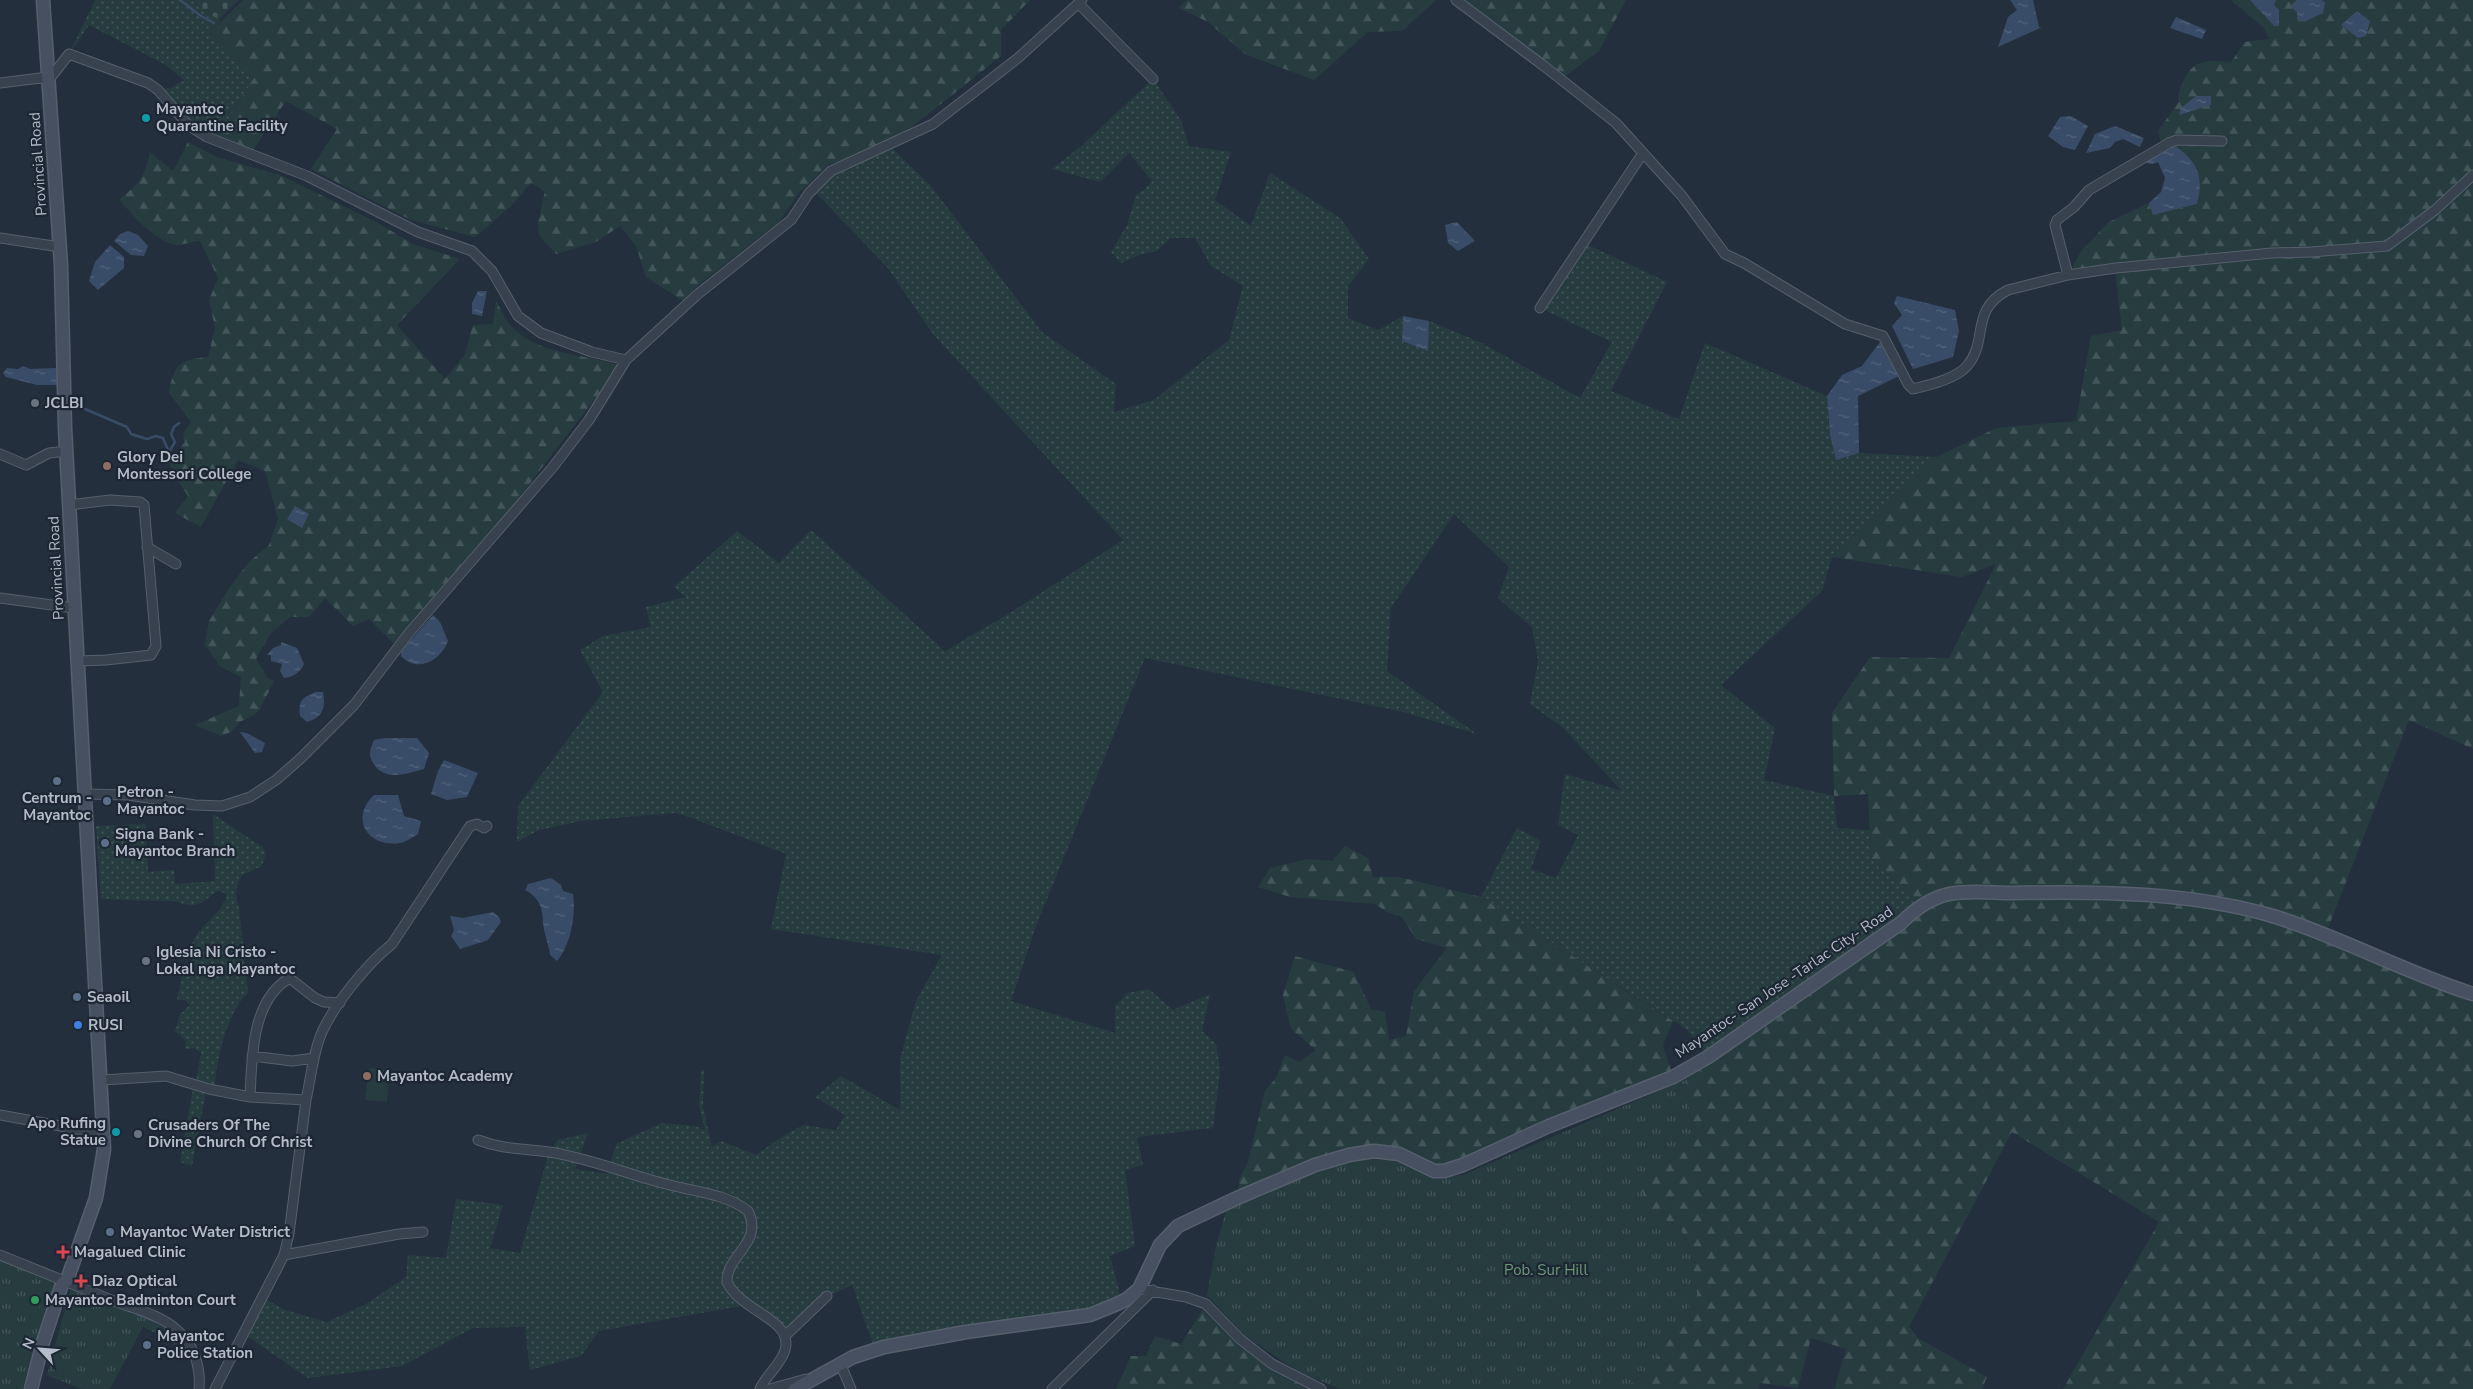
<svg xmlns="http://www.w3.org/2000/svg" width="2473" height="1389" viewBox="0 0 2473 1389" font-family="'Nunito Sans',sans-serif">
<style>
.grass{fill:url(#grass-dots)}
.forest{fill:url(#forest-firs)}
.cemetery{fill:url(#cemetery-stones)}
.park{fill:url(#park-tufts)}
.garden{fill:#263c3f}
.water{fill:url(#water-ripples)}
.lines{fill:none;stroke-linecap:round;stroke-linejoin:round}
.stream{stroke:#394c67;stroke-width:2.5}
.street-casing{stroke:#565f6c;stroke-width:11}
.secondary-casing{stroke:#565f6c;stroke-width:15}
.street{stroke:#38414e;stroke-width:9}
.secondary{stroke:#465061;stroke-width:12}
.culture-dot{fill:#0f9aa8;stroke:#1d2633;stroke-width:2}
.worship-dot{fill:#6b7280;stroke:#1d2633;stroke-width:2}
.education-dot{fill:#8d6e63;stroke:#1d2633;stroke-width:2}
.service-dot{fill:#5c6f8a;stroke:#1d2633;stroke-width:2}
.shop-dot{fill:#3f7fe0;stroke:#1d2633;stroke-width:2}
.health-dot{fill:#e0444e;stroke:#1d2633;stroke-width:2}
.leisure-dot{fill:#2e9e5b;stroke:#1d2633;stroke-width:2}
.labels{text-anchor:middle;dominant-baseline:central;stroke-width:4.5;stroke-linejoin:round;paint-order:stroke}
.poi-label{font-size:15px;font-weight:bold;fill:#b4bcc9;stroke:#1d2633;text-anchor:start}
.street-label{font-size:15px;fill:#b4bcc9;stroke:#1d2633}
.park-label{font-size:15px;fill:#6b9a76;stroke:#1d2633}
</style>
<defs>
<pattern id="grass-dots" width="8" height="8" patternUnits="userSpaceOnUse" patternTransform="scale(1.25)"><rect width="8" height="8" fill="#263c3f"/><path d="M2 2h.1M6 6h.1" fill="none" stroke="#435659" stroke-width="1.8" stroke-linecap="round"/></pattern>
<pattern id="forest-firs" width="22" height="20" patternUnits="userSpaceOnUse" patternTransform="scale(1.25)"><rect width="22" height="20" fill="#263c3f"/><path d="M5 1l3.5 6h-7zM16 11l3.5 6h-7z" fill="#435659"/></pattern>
<pattern id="cemetery-stones" width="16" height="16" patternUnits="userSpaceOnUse" patternTransform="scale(1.25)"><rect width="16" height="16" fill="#263c3f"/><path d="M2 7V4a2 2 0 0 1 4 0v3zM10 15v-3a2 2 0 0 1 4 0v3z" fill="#435659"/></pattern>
<pattern id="park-tufts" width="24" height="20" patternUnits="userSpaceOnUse" patternTransform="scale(1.25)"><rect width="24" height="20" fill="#263c3f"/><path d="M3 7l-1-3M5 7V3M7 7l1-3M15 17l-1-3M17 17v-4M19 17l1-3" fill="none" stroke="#435659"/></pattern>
<pattern id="water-ripples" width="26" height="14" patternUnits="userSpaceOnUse" patternTransform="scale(1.25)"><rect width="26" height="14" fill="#394c67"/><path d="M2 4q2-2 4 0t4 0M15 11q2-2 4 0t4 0" fill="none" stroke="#53647b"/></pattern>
</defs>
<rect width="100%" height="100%" fill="#242f3e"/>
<path class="grass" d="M 95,0 L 192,0 L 204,12 L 221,20 L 210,32 L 255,76 L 218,136 L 212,139 L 191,128 L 158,90 L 171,88 L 184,80 L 166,65 L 89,25 L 69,54 Z
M 1153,79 L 1181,120 L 1189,146 L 1231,152 L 1215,200 L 1251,226 L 1270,173 L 1340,218 L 1369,259 L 1348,286 L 1348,318 L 1378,330 L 1403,316 L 1402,341 L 1428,351 L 1429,321 L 1482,343 L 1580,398 L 1612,342 L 1540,308 L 1584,243 L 1667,282 L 1611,391 L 1679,419 L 1705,343 L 1827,396 L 1830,435 L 1836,460 L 1859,453 L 1937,457 L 1832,557 L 1822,591 L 1721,685 L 1775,728 L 1764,780 L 1834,796 L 1837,828 L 1870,830 L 1871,858 L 1920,906 L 1708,1057 L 1686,1029 L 1481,897 L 1517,828 L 1541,841 L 1531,869 L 1556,878 L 1578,835 L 1558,825 L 1565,774 L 1622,791 L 1563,728 L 1530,704 L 1538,661 L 1532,627 L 1498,598 L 1509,567 L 1454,514 L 1391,608 L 1387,671 L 1477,734 L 1403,712 L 1145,658 L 1036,926 L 1011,1001 L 1115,1033 L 1115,1006 L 1127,993 L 1149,989 L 1173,1010 L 1210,994 L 1202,1031 L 1216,1044 L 1220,1070 L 1213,1128 L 1137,1137 L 1143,1165 L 1125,1170 L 1135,1246 L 1110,1256 L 1122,1302 L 1109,1307 L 875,1350 L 852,1285 L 827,1296 L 786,1335 L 747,1305 L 599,1331 L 581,1356 L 530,1370 L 525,1327 L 473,1328 L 402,1366 L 308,1378 L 244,1334 L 263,1298 L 285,1310 L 327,1322 L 366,1304 L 406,1277 L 408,1255 L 446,1258 L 456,1199 L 503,1205 L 490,1248 L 520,1253 L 549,1152 L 558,1140 L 588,1133 L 575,1169 L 607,1174 L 616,1144 L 662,1123 L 695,1126 L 705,1130 L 699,1105 L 701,1071 L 704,1069 L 703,1107 L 712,1147 L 721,1141 L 756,1155 L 786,1134 L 804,1125 L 836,1130 L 845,1115 L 815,1097 L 841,1076 L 900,1110 L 900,1059 L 916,1001 L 942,955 L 771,929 L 786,854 L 689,817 L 675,813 L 581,821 L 539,830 L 517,842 L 518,806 L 603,692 L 580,650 L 603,636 L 651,627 L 646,607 L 686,597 L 674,587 L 737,531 L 779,563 L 811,530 L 945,651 L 1010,613 L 1123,540 L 933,334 L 887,267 L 816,193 L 809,193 L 831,171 L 889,145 L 931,186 L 1042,332 L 1116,384 L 1114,412 L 1154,400 L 1229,340 L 1243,286 L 1211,266 L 1195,238 L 1171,238 L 1156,251 L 1139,255 L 1121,263 L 1111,252 L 1127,225 L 1136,195 L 1144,190 L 1152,181 L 1129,153 L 1100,182 L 1052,169 L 1080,147 Z
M 213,814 L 262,847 L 266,853 L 262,866 L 242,875 C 236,887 234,894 239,907 L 248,993 C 228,1010 216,1060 215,1086 L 196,1081 L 201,1053 L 194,1048 L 185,1049 L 186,1041 L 175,1031 L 180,1014 L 190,1005 L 185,1000 L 177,1000 L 182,975 L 193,974 C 193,965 190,950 193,942 C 201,923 220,917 227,895 L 220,891 C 209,893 209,902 194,905 C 185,906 179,901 171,901 C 148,901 125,900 101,899 L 96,826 L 146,824 L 148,872 L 174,870 L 175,884 L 215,881 Z
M 193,1089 L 206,1091 L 192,1166 L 180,1162 Z"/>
<path class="forest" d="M 243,0 L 1030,0 L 1001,30 L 1001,56 L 889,145 L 829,164 L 800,192 L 778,223 L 698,285 L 683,301 L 646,277 L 636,246 L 620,226 L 596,242 L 556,254 L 539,235 L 538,222 L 545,191 L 531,183 L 512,205 L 475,237 L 411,220 L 311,169 L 337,129 L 286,101 L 251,153 L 218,136 L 255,76 L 210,32 Z
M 1187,0 L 1436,0 L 1402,31 L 1368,32 L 1314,80 L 1245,54 L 1208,22 L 1179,8 Z
M 1455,0 L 1626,0 L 1599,51 L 1564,77 Z
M 2231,0 L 2473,0 L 2473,749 L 2409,720 L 2325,936 L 2473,994 L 2473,1389 L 2063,1389 L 2159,1222 L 2012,1132 L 1909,1327 L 1918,1338 L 1987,1377 L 1982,1389 L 1834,1389 L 1846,1349 L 1811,1338 L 1798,1388 L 1760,1383 L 1758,1389 L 1624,1389 L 1650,1368 L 1697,1295 L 1689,1244 L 1679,1227 L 1651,1213 L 1640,1186 L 1694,1139 L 1685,1080 L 1690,1067 L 1920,906 L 1871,858 L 1868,794 L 1834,796 L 1832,713 L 1870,657 L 1949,658 L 1996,564 L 1962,577 L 1832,557 L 1937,457 L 1996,428 L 2076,421 L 2091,336 L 2122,330 L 2115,269 L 2068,275 L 2082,250 L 2109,222 L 2149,203 L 2153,215 L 2197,204 L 2197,169 C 2186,157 2178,143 2161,144 L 2158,131 L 2179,102 C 2177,94 2180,89 2183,82 C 2193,59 2208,60 2231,62 L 2245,42 L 2269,39 L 2264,28 Z
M 188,142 L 217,157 L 282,176 L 378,223 L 413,244 L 460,259 L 397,325 L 445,379 L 464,356 L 473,325 L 493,324 L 496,301 C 501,309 505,320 512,327 C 540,356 584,353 620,366 L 471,560 L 394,644 L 369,619 L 353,626 L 325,598 L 309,617 L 290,617 L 270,634 L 256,659 L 268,678 L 274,681 L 260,709 L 254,715 L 240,722 L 231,732 L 221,736 L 195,725 L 239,706 L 241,677 L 221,667 L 205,645 L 209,621 L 229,588 L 249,562 L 269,545 L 278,519 L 265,471 L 238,460 L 201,527 L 175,513 L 188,496 L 174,475 L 169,462 L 185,442 L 183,434 L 191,422 L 169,393 C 174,363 179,360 208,357 L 215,328 L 209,300 L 218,278 L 200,241 C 193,241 183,245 177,245 C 157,243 130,213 119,199 C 141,183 144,177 150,152 L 173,171 Z
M 1345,846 L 1368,858 L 1373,877 L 1399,877 L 1481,897 L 1673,1021 L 1663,1045 L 1673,1077 L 1441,1171 L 1374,1151 L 1237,1198 L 1240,1177 L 1248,1162 L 1265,1091 L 1276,1078 L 1285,1055 L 1299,1062 L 1316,1050 L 1291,1029 L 1283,995 L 1295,956 L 1354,972 L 1371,1009 L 1385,1012 L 1389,1040 L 1406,1036 L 1414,991 L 1447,948 L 1416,939 L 1402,917 L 1387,912 L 1375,904 L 1290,897 L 1258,887 L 1270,868 L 1307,859 L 1332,861 Z
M 1206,1304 C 1242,1342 1276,1371 1326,1389 L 1116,1389 L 1131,1356 L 1146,1356 L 1155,1336 L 1181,1344 Z"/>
<path class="cemetery" d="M 192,0 L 239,0 L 219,19 L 204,12 Z"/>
<path class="park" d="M 1685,1080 L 1694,1139 L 1640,1186 L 1651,1213 L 1679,1227 L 1689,1244 L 1697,1295 L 1650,1368 L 1624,1389 L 1341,1389 L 1301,1373 L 1245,1336 L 1207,1295 L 1216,1246 L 1228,1204 L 1334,1164 L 1385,1156 L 1435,1178 L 1463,1175 Z
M 0,1258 L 59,1282 L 28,1389 L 0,1389 Z
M 71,1287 L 174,1331 L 190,1356 L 166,1338 L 143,1327 L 110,1389 L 82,1389 L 47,1375 Z"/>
<path class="garden" d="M 369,1068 L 390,1070 L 387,1102 L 365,1100 Z
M 33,1288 L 46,1294 L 37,1312 L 25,1306 Z"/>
<path class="water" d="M 2010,0 L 2033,0 L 2039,27 L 2042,27 L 1998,47 L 2008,17 L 2017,10 Z
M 2250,0 L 2276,0 L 2274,5 L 2279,10 L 2279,26 L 2274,26 Z
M 2297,0 L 2322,0 L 2325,3 L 2323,13 L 2306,21 L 2297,20 L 2297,12 L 2290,6 Z
M 2357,11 L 2370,21 L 2366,36 L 2358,38 L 2341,25 Z
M 2176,17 L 2206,30 L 2202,39 L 2170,28 Z
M 2196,96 L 2211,96 L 2211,105 L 2179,115 L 2181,108 Z
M 2071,116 L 2088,126 L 2075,150 L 2063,147 L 2048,136 L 2060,117 Z
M 2115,126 L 2144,138 L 2140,147 L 2123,139 L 2115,142 L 2110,148 L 2086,153 L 2095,134 Z
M 2171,143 C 2196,160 2205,174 2197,204 L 2153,215 L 2149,203 L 2161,192 L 2165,178 L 2158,162 L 2152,164 L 2146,163 L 2149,157 Z
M 1457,222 L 1475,241 L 1458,251 L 1448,243 L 1445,225 Z
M 128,231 L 138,235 L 148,246 L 144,256 L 131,255 L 114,241 L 120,234 Z
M 110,245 L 124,257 L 124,268 L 98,290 L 89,281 L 95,262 Z
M 478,291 L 487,291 L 482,316 L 472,314 L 472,303 Z
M 1897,296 L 1955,310 L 1959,331 L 1953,357 L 1913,369 L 1892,326 L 1902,315 L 1894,303 Z
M 1403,316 L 1429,321 L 1428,351 L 1402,341 Z
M 1880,342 L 1899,376 L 1858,396 L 1859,453 L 1836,460 L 1830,435 L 1827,396 L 1842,375 L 1862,366 Z
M 23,366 L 30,369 L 56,368 L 57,385 L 37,385 L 6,377 L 3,373 L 7,368 L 18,369 Z
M 295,506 L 309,514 L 302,528 L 287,519 Z
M 433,615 L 440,622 L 448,641 C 441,660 418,674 401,656 L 402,650 Z
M 281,642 L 297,648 L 304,664 C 300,673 293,677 284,678 L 280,671 L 282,664 L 271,661 L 271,655 L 267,655 L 273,648 L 281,645 Z
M 316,692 L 323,692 C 326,707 323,718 307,722 L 300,716 C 298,701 302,697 316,692 Z
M 240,732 L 247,733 L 265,743 L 262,752 L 255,753 Z
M 385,738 L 417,738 L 429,753 L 424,769 C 405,774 385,782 373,763 C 368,754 370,749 374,740 Z
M 444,760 L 478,773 L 467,797 L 447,800 L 431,794 L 438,771 Z
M 374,795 L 398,795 L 404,816 L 421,821 L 418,834 C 413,837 406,842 400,843 C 368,848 349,819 374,795 Z
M 551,878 L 561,885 L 563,891 L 573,894 C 576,914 571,945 557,961 L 550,955 C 549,945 544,934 543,923 C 543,909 540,898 525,890 L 528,884 Z
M 493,912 L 499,917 L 501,922 L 488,940 L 460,949 L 451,936 L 454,930 L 450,916 L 463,918 Z"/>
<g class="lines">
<path class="stream" d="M 180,0 L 201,16 L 214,23
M 68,396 L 78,406 L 127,427 L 131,434 L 147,439 L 156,436 L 163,438 L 169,452 L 175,442 L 171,434 L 174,427 L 179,423
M 137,1314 L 162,1324"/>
<defs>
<path id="street" d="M 1456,0 L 1544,66 L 1616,123 L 1682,196 L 1725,254 L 1744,263 L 1845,324 L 1883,336 L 1908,384 L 1913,389 C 1929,385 1956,379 1967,366 C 1989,341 1969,310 2008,290 L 2068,275 L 2116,268 L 2272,253 L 2311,252 L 2387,246 L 2435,210 L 2473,175
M 1079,4 L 1153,79
M 48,81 L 69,54 L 148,83 L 158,90 L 188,125 L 207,137 L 307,176 L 418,232 L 472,251 L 492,271 L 518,316 L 541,333 L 592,352 L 626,360
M 0,83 L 48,77
M 0,238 L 60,247
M 2068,275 L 2055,225 L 2057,220 L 2074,207 L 2089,190 L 2169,143 L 2177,140 L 2222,141
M 1540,308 L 1643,153
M 0,454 L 26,465 L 49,453 L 67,451
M 69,505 L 110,500 L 140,502 L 144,505 L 156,646 L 151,655 L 106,660 L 78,661
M 147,547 L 176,564
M 0,598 L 74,608
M 85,794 L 128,795 L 195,805 L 222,806 L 250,797 L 276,780 L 301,758 L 354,705 L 409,633 L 553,467 L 589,420 L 626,360 L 698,294 L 791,220 L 809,193 L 831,171 L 933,124 L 1018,58 L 1082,0
M 252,1056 L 292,1061 L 314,1058
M 102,1080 L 166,1076 L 209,1089 L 250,1097 L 306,1100 L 289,1234 L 284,1255 L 215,1389
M 250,1097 C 252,1059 251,1002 288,979 L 292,980 L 315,998 L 324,1002 L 340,1003
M 306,1100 C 311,1078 313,1052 322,1032 C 336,1002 366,965 392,944 L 470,826 L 477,824 L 484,828 L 487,826
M 0,1115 L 104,1134
M 478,1140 C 505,1150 522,1148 549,1152 C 590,1158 629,1175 670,1185 C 697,1192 726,1194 748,1211 C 764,1243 726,1255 727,1282 C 741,1312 794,1319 785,1350 C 780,1366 766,1375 760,1389
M 0,1255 C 38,1270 76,1286 114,1301 C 135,1309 161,1315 177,1330 C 194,1344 201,1368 199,1389
M 284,1255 L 399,1234 L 423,1232
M 1139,1289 L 1186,1297 L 1206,1304 L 1240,1339 L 1272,1364 L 1321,1389
M 786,1335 L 827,1296
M 840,1363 L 851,1389
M 770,1389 L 806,1379
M 1052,1389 L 1153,1290"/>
<path id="secondary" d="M 31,1389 L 43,1342 L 62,1284 L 67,1280 L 96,1198 L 104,1149 L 65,428 L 61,265 L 43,0
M 795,1389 L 853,1357 L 884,1347 L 966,1332 L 1090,1315 L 1117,1304 L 1127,1299 L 1139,1289 L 1160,1245 L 1178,1226 L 1237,1198 L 1315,1165 L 1349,1155 L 1374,1151 L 1399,1154 L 1434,1171 L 1444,1171 L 1463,1165 L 1549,1126 L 1673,1077 L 1708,1057 L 1901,923 C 1915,909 1930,898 1949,894 C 1969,890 1993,893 2013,893 C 2098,891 2194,892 2276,917 C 2343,938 2406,973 2473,994"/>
</defs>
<use href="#street" class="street-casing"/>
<use href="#secondary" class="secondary-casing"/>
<use href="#street" class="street"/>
<use href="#secondary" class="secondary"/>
</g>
<g class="culture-dot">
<circle cx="146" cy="118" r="5"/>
<circle cx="116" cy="1132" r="5"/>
</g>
<g class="worship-dot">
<circle cx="35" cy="403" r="5"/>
<circle cx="146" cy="961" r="5"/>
<circle cx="138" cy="1134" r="5"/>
</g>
<g class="education-dot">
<circle cx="107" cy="466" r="5"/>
<circle cx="367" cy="1076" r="5"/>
</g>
<g class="service-dot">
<circle cx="57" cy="781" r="5"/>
<circle cx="107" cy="801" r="5"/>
<circle cx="105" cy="843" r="5"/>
<circle cx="77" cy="997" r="5"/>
<circle cx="110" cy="1232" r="5"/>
<circle cx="147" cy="1345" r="5"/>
</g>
<circle class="shop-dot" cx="78" cy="1025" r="5"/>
<g class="health-dot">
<path d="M60.5 1244.5h5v5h5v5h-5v5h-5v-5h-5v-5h5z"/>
<path d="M78.5 1273.5h5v5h5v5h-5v5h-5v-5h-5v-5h5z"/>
</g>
<circle class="leisure-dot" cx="35" cy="1300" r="5"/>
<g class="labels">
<g class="poi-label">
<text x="156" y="109">Mayantoc<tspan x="156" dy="17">Quarantine Facility</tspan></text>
<text x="45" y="403">JCLBI</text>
<text x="117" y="457">Glory Dei<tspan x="117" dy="17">Montessori College</tspan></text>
<text x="117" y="792">Petron -<tspan x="117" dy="17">Mayantoc</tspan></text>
<text x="57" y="798" text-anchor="middle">Centrum -<tspan x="57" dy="17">Mayantoc</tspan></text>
<text x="115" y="834">Signa Bank -<tspan x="115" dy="17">Mayantoc Branch</tspan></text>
<text x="156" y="952">Iglesia Ni Cristo -<tspan x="156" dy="17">Lokal nga Mayantoc</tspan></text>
<text x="87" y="997">Seaoil</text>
<text x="88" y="1025">RUSI</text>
<text x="377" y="1076">Mayantoc Academy</text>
<text x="106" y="1123" text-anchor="end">Apo Rufing<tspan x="106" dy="17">Statue</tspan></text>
<text x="148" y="1125">Crusaders Of The<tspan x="148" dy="17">Divine Church Of Christ</tspan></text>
<text x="120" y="1232">Mayantoc Water District</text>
<text x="74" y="1252">Magalued Clinic</text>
<text x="92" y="1281">Diaz Optical</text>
<text x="45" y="1300">Mayantoc Badminton Court</text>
<text x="157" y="1336">Mayantoc<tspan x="157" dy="17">Police Station</tspan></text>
</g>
<g class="street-label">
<text transform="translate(38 164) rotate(-94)">Provincial Road</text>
<text transform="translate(56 568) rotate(-93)">Provincial Road</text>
<text transform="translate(1784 982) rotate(-34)">Mayantoc- San Jose -Tarlac City- Road</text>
</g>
<g class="park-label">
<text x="1546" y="1270">Pob. Sur Hill</text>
</g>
</g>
<g transform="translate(40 1349) rotate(296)" stroke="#1d2633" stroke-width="4" paint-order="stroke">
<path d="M0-4L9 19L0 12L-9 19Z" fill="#b4bcc9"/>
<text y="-8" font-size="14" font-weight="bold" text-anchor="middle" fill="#b4bcc9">N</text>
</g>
</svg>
